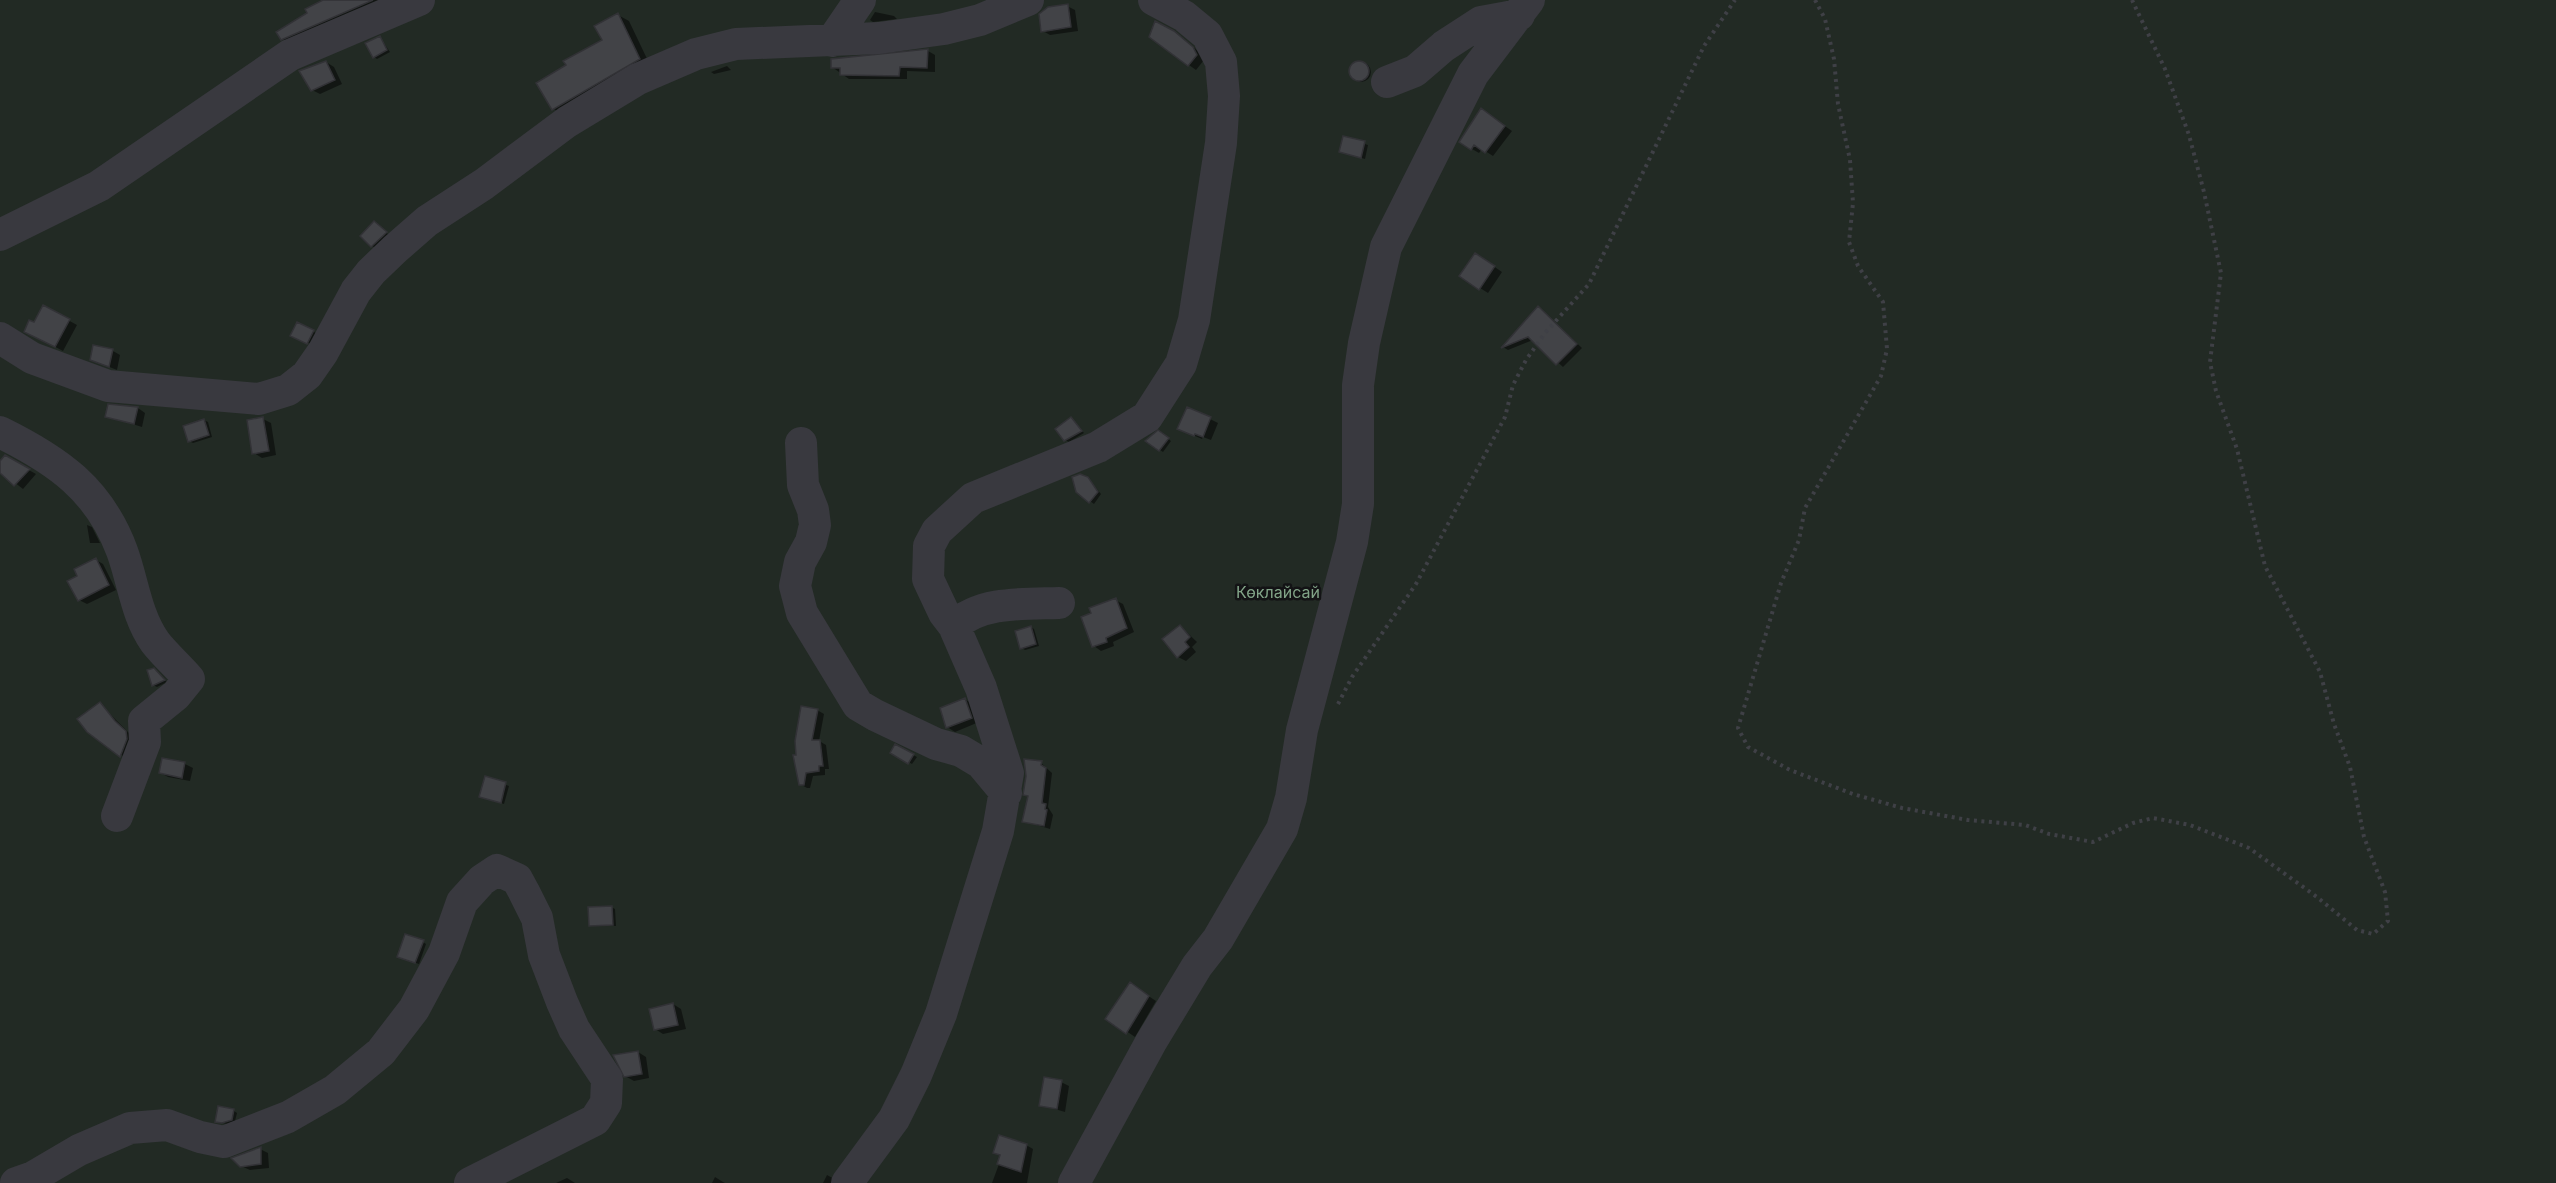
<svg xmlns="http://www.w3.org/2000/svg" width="2556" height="1183" viewBox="0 0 2556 1183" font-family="Inter,sans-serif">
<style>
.green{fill:#222a24}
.shadow{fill:#0007}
.building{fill:#424347;stroke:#323236;stroke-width:1.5}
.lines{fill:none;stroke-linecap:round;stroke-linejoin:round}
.path{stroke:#3f4046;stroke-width:4;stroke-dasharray:3 4.5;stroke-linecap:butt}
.minor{stroke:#39393f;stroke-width:32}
.labels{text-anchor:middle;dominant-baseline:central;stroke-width:5;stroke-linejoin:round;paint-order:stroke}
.park-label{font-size:16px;fill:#82a488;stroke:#131315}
</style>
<rect width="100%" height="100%" fill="#18181a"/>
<path class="green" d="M 0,0 L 2556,0 L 2556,1183 L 0,1183 Z"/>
<path class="shadow" d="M 327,0 L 386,0 L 289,43 L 282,39 Z
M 1067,6 L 1075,10 L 1078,31 L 1050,35 L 1043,31 Z
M 875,12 L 894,16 L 897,19 L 873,22 L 870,20 Z
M 618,15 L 629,21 L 650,65 L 564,116 L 554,109 L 538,84 L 604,40 Z
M 1156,23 L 1182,37 L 1200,53 L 1204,60 L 1196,70 L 1189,65 Z
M 380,38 L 390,52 L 377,59 L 374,57 Z
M 928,51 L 935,55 L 935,72 L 907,71 L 907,79 L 849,79 L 832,67 Z
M 326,62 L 334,67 L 342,84 L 320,94 L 312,90 Z
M1351 72a10 10 0 1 1 20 0a10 10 0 1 1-20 0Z
M 727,66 L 731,70 L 714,74 L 711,72 Z
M 1489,115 L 1512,131 L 1493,156 L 1482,149 L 1479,153 L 1472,149 Z
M 1344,138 L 1368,145 L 1365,159 L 1341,152 Z
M 378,225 L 389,235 L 376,248 L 372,246 Z
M 1483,259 L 1502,272 L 1488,293 L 1461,276 Z
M 44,307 L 77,325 L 63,351 L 33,335 Z
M 1539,308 L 1582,348 L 1563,367 L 1533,340 L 1508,350 L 1503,347 Z
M 298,324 L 316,333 L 311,344 L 292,335 Z
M 113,351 L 120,355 L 117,370 L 92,360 Z
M 138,408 L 145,413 L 142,427 L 107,416 Z
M 263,419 L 271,423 L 276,455 L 262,458 L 254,453 Z
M 1071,419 L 1084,433 L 1069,442 L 1065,440 Z
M 1210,419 L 1218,423 L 1211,440 L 1203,437 L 1202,439 L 1179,429 Z
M 204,420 L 208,422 L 212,437 L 193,443 L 189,441 Z
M 1159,432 L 1171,441 L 1163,452 L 1160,450 Z
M 5,457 L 36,474 L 23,489 L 0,471 L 0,463 Z
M 1088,479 L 1101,494 L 1094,504 L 1078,492 Z
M 87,525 L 92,527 L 100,543 L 90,543 Z
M 96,560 L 103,564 L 116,590 L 87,604 L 79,600 L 79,576 Z
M 1115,600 L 1123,604 L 1134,632 L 1113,642 L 1114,646 L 1101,651 L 1094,646 Z
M 1180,626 L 1197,642 L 1192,647 L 1196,652 L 1186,661 L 1178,657 Z
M 1031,627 L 1034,629 L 1039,646 L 1025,650 L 1022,648 Z
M 157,672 L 167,682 L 157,687 L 153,685 Z
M 965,699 L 972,704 L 979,722 L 955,732 L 947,727 Z
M 100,704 L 132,736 L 127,759 L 88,730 Z
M 817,710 L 824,714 L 819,741 L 826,745 L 829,769 L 825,769 L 825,775 L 813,776 L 810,788 L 807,788 L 800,784 L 798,756 Z
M 896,746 L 917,757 L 912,764 L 892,752 Z
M 163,759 L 185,764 L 193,768 L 190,781 L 168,777 L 161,773 Z
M 1041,763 L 1052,773 L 1048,807 L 1053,815 L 1050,829 L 1024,821 L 1029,797 L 1025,795 Z
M 486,778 L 509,786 L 504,804 L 484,798 Z
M 611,907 L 615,909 L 616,926 L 590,925 Z
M 423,942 L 426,944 L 419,964 L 402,958 Z
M 1138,989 L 1156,1001 L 1135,1037 L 1107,1018 Z
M 673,1004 L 681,1009 L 686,1029 L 663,1034 L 655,1029 Z
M 638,1052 L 646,1057 L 649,1078 L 634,1081 L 625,1076 Z
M 1061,1082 L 1069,1086 L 1065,1112 L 1041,1105 Z
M 234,1111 L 237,1113 L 235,1121 L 227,1124 L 216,1121 Z
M 1026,1145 L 1033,1149 L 1027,1183 L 992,1183 L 1002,1156 Z
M 260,1149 L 268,1153 L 269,1168 L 250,1170 L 241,1166 Z
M 827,1175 L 838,1181 L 838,1183 L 823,1183 Z
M 715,1177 L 723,1182 L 725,1183 L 712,1183 Z
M 567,1178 L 575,1183 L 556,1183 Z"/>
<path class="building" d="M 323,0 L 373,0 L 281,40 L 276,32 L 307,13 L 305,9 Z
M 1068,4 L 1071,27 L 1041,32 L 1039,14 L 1048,7 Z
M 618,13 L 640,59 L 552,110 L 536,83 L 566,65 L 563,61 L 602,40 L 594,26 Z
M 1155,21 L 1174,31 L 1193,47 L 1197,55 L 1188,66 L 1149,37 Z
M 380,36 L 387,50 L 373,58 L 365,43 Z
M 928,49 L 927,68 L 900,67 L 899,76 L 840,75 L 840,68 L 831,68 L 831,59 Z
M1349 71a10 10 0 1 1 20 0a10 10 0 1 1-20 0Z
M 326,61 L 335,80 L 311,91 L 299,71 Z
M 1481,108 L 1505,126 L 1485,153 L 1474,145 L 1471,150 L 1459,142 Z
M 1343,136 L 1365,141 L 1361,158 L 1339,152 Z
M 374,221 L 387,232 L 371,247 L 360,236 Z
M 1475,253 L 1495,266 L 1479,290 L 1459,276 Z
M 43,305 L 70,319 L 55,347 L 24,332 L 29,320 L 34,322 Z
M 1538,306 L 1577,344 L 1556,365 L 1528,337 L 1501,348 Z
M 297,322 L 314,330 L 307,344 L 290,336 Z
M 93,345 L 113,349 L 109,367 L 90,360 Z
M 108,404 L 138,407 L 134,424 L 105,417 Z
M 1187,407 L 1211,417 L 1203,437 L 1195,434 L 1194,436 L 1177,429 Z
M 263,417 L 269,451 L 252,454 L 247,420 Z
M 1071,417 L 1082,431 L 1064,441 L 1055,429 Z
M 204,419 L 209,435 L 188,442 L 183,426 Z
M 1158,430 L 1169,438 L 1159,451 L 1145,441 Z
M 5,455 L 30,469 L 14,486 L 0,473 L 0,461 Z
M 1080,474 L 1088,477 L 1098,492 L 1089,503 L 1076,492 L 1072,477 Z
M 96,558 L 109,585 L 78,601 L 67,581 L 77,576 L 74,569 Z
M 1116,598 L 1127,628 L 1106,638 L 1107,642 L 1092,647 L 1081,617 L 1091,613 L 1089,608 Z
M 1180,625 L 1190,637 L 1185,642 L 1189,647 L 1177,658 L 1162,639 Z
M 1031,626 L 1036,644 L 1020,649 L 1015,631 Z
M 154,668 L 165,680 L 152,686 L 147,670 Z
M 965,698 L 972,718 L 946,728 L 940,708 Z
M 100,702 L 115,721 L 126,731 L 127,739 L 120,757 L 87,732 L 77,719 Z
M 801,706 L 818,709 L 812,740 L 820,740 L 823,766 L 819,766 L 819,771 L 806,773 L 804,785 L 799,785 L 793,755 L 796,755 L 795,741 Z
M 895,744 L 914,754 L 908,764 L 890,753 Z
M 162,758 L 185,762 L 182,778 L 159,773 Z
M 1024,759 L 1042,761 L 1041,765 L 1046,768 L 1042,803 L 1046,804 L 1045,809 L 1047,810 L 1044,826 L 1022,822 L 1028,796 L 1023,795 L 1026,776 Z
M 485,776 L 506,782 L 501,803 L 479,797 Z
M 612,906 L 613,925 L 589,926 L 588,907 Z
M 405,934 L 424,940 L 415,963 L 397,957 Z
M 1130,982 L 1149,996 L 1126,1034 L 1105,1019 Z
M 673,1003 L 678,1025 L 654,1030 L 649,1009 Z
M 638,1051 L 642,1074 L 624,1077 L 613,1055 Z
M 1044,1077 L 1062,1080 L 1057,1109 L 1039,1106 Z
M 218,1106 L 234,1109 L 232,1120 L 222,1123 L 215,1122 Z
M 999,1135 L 1027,1144 L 1021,1172 L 997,1164 L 1000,1155 L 993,1153 Z
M 261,1147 L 261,1164 L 240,1167 L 231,1158 Z"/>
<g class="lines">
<path class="path" d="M 1815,0 L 1825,19 L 1834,59 L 1838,104 L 1850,160 L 1853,203 L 1849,242 L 1858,266 L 1883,302 L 1887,349 L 1881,376 L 1805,508 L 1799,540 L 1781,583 L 1738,728 L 1748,747 L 1790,770 L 1853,794 L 1902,808 L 1968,820 L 2025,825 L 2049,834 L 2093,842 L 2133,823 L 2153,818 L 2190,825 L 2249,848 L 2317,897 L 2357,930 L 2373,934 L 2388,921 L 2385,892 L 2364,837 L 2350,767 L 2334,724 L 2320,672 L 2265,566 L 2237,449 L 2216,391 L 2210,362 L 2221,273 L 2204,192 L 2189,135 L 2165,69 L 2132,0
M 1338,704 L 1352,677 L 1416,584 L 1505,417 L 1513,385 L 1526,360 L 1545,333 L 1589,284 L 1704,46 L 1735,0"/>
<path class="minor" d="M 832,41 L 860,0
M 1387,82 L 1415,71 L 1444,46 L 1481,22 L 1519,15
M 0,235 L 99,186 L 290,55 L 419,0
M 0,338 L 32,358 L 108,386 L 259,399 L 288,390 L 307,375 L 323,352 L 356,291 L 371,272 L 395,249 L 427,221 L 484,184 L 567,122 L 638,79 L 696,54 L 736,44 L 879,38 L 944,29 L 980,20 L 1028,0
M 0,432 C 57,460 99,489 122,551 C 133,581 136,615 155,642 C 165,655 179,667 189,679 L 176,695 L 144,721 L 145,742 L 117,816
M 801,443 L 803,485 L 813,510 L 815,525 L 811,542 L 800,562 L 795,586 L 802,613 L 858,705 L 875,715 L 936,744 L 961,751 L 981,763 L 1006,793
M 954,626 C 981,601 1024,604 1059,603
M 16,1183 L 33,1177 L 79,1150 L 130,1128 L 167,1125 L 200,1137 L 224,1142 L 288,1117 L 335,1090 L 381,1052 L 414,1009 L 444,953 L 462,902 L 482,880 L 497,870 L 517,879 L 524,892 L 537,918 L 544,955 L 562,1002 L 574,1029 L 607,1079 L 606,1103 L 595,1120 L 470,1183
M 847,1183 L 894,1119 L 916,1075 L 941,1014 L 998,831 L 1008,773 L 981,688 L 954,626 L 944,613 L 928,579 L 929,546 L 937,531 L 973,498 L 1098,447 L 1147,417 L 1181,364 L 1194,320 L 1221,143 L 1224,96 L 1221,62 L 1207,35 L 1184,16 L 1154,0
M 1074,1183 L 1151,1042 L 1197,966 L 1218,939 L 1282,829 L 1291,798 L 1302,730 L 1352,542 L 1358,504 L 1358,385 L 1364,343 L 1386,247 L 1473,74 L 1529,0"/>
</g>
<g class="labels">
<g class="park-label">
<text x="1278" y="592">Көклайсай</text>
</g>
</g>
</svg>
